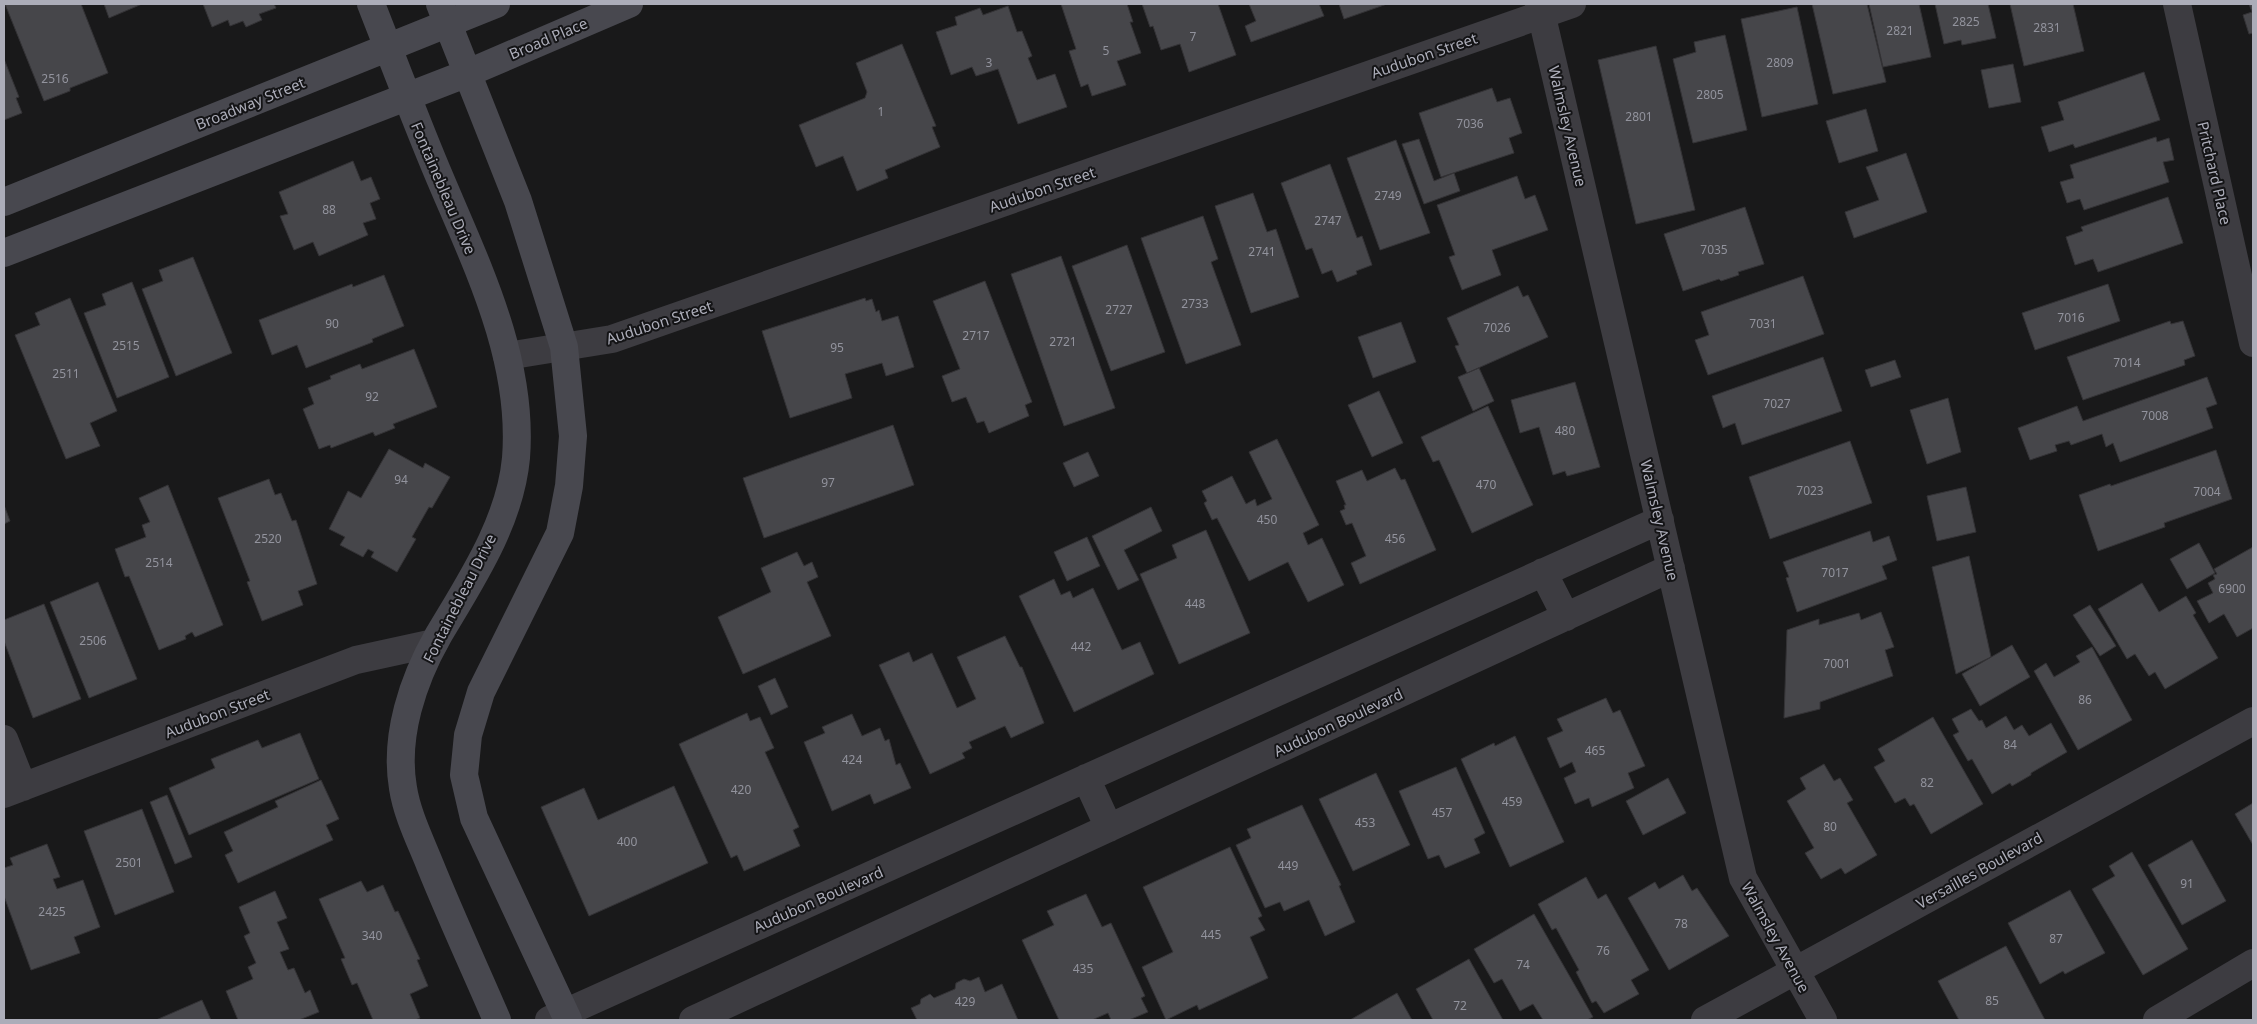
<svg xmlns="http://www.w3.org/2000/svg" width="2257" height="1024" viewBox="0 0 2257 1024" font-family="'Noto Sans',sans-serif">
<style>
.building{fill:#46464a;stroke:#343336}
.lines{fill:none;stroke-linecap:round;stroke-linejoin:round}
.street{stroke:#3d3c41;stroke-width:28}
.secondary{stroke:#48484f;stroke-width:28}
.labels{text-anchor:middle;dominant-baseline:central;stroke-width:4;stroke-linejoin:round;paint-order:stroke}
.number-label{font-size:12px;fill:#92939d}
.street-label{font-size:15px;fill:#acadb9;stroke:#141416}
</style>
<rect width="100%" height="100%" fill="#19191a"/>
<path class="building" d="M 5,4 L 81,4 L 108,73 L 70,88 L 70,91 L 44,101 Z
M 104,4 L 142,4 L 109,18 Z
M 203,4 L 274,4 L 276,8 L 259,14 L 262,20 L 246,27 L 243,21 L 230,26 L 228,20 L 212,27 Z
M 1061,4 L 1127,4 L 1133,22 L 1130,22 L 1141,53 L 1117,61 L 1126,85 L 1092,96 L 1088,84 L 1081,87 L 1069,51 L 1076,49 Z
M 1142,4 L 1218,4 L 1236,55 L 1189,72 L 1180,44 L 1161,50 L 1153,26 L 1150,27 Z
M 1249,4 L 1319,4 L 1324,16 L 1251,42 L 1245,26 L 1256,21 Z
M 1339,4 L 1387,4 L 1344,19 Z
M 1812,4 L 1867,4 L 1886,82 L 1833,94 Z
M 1869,4 L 1919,4 L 1931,57 L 1883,67 Z
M 1935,4 L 1988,4 L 1996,38 L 1962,45 L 1961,40 L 1944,44 Z
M 2010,4 L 2073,4 L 2084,51 L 2024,66 Z
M 2249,4 L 2253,4 L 2253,33 L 2249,34 L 2243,15 L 2252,12 Z
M 1008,6 L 1017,32 L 1022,31 L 1032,56 L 1028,58 L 1037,80 L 1055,74 L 1067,107 L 1018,124 L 998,69 L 976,76 L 972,67 L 951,75 L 936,32 L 957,25 L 955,17 L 980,8 L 983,15 Z
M 1797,7 L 1818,104 L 1762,117 L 1741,19 Z
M 1725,35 L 1747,130 L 1693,143 L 1673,59 L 1696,52 L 1694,42 Z
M 902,44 L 936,126 L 932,127 L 940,147 L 885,170 L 888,178 L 857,191 L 843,156 L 816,167 L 799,125 L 865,98 L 867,92 L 856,63 Z
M 1656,46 L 1695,210 L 1636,224 L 1598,60 Z
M 4,59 L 19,97 L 16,98 L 22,113 L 4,120 Z
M 2013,64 L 2021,102 L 1989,108 L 1981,70 Z
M 2144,72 L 2160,120 L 2075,148 L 2073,144 L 2049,152 L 2041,127 L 2064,120 L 2058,102 Z
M 1492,88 L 1497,102 L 1510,98 L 1522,133 L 1509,138 L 1514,153 L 1441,177 L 1419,113 Z
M 1866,109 L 1878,151 L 1839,163 L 1826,121 Z
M 2156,137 L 2157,142 L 2169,138 L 2174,160 L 2163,162 L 2169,182 L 2084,210 L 2080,199 L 2067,203 L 2060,182 L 2074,178 L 2070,165 Z
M 1419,139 L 1434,181 L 1454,173 L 1460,191 L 1424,204 L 1402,144 Z
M 1396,140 L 1430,233 L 1380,250 L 1347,158 Z
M 1906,153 L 1927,212 L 1854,238 L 1845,212 L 1879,200 L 1866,167 Z
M 353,161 L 361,181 L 371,177 L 380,199 L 370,203 L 376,219 L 363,223 L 368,235 L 319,256 L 313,242 L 294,250 L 280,216 L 288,214 L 279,192 Z
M 1330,164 L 1357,238 L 1362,236 L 1372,265 L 1356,271 L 1357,274 L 1337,282 L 1332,270 L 1322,274 L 1312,248 L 1306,250 L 1281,183 Z
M 1517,176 L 1525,199 L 1535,195 L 1548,230 L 1492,250 L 1501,275 L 1462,290 L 1449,257 L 1455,255 L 1437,205 Z
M 1253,193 L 1267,232 L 1276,229 L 1299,297 L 1251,313 L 1215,206 Z
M 2168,197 L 2183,243 L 2098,272 L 2093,259 L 2075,265 L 2066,237 L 2083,231 L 2081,227 Z
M 1745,207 L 1764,264 L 1738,272 L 1739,275 L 1721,281 L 1719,279 L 1683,291 L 1664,234 Z
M 1203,216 L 1218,259 L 1211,262 L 1241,345 L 1186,364 L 1141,238 Z
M 1127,245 L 1165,352 L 1111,371 L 1072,266 Z
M 1061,256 L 1115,408 L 1064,426 L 1011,274 Z
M 193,257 L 232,353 L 176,376 L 142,289 L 163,281 L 159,270 Z
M 384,275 L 404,326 L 372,339 L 373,342 L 306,368 L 297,345 L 272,355 L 259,320 L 352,284 L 353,287 Z
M 1803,276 L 1824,334 L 1708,375 L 1695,340 L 1709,335 L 1701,312 Z
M 985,281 L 1032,402 L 1025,405 L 1029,416 L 989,433 L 984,421 L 977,423 L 966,397 L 952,402 L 942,376 L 960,369 L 933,301 Z
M 132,282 L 169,377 L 117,398 L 84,313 L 106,305 L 102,294 Z
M 2108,284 L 2120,321 L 2035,350 L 2022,313 Z
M 1518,286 L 1523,297 L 1528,295 L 1548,337 L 1467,373 L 1455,346 L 1459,345 L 1447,318 Z
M 70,298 L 117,411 L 90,423 L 100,446 L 66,459 L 15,335 L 40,325 L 35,313 Z
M 865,298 L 866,301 L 872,299 L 876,312 L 879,310 L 882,321 L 898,316 L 914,367 L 886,376 L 882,363 L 845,374 L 852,398 L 790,418 L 762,331 Z
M 2170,321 L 2171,324 L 2183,321 L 2195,356 L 2184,360 L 2185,365 L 2083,400 L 2067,357 Z
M 1401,322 L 1416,362 L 1373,378 L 1358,337 Z
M 414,349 L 437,407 L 393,424 L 395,428 L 375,436 L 373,432 L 331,448 L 330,445 L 319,449 L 303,409 L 314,404 L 308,388 L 331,379 L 330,376 L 360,364 L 362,369 Z
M 1823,357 L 1842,411 L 1742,445 L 1735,423 L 1723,428 L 1712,396 Z
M 1895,360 L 1901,377 L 1871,387 L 1865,370 Z
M 1479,368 L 1494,401 L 1473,411 L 1458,377 Z
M 2207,377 L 2217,404 L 2206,408 L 2213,428 L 2120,462 L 2113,443 L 2106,447 L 2102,434 L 2071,445 L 2069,441 L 2055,445 L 2057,451 L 2030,460 L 2018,428 L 2077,406 L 2083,421 Z
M 1575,382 L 1600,467 L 1567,476 L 1565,471 L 1553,475 L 1539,427 L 1520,433 L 1511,400 Z
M 1379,391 L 1403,443 L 1372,457 L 1348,405 Z
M 1948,398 L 1961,452 L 1927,464 L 1910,410 Z
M 1488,406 L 1533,505 L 1472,533 L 1439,460 L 1433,462 L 1421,437 Z
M 893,425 L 914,485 L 764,538 L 743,478 Z
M 1277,439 L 1319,525 L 1303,533 L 1308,545 L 1322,538 L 1344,585 L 1308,602 L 1288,562 L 1249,581 L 1217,518 L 1212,520 L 1204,503 L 1207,501 L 1202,491 L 1232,476 L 1246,504 L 1255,499 L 1257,506 L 1272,499 L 1249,452 Z
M 1850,441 L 1872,503 L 1770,539 L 1749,477 Z
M 389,449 L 423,468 L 425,463 L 450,477 L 432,508 L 429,507 L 412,537 L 416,539 L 397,572 L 371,557 L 374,552 L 368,549 L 363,557 L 340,545 L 345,537 L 329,529 L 348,491 L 361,498 Z
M 2216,450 L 2232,499 L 2164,523 L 2165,527 L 2098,551 L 2079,495 L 2110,484 L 2111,486 Z
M 1088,452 L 1099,476 L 1074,487 L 1063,463 Z
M 1395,468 L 1401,480 L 1405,479 L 1436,550 L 1360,584 L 1351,563 L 1366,556 L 1352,523 L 1346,525 L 1340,511 L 1345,509 L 1344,505 L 1346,505 L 1336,481 L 1362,470 L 1367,481 Z
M 269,479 L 275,495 L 281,493 L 292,521 L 296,520 L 317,584 L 298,591 L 303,605 L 262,621 L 247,582 L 250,581 L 218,498 Z
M 168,485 L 223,625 L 195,637 L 192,632 L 185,636 L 186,639 L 159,650 L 129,576 L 125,577 L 115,549 L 146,537 L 142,525 L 150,522 L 139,498 Z
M 1966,487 L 1976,532 L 1937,541 L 1927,496 Z
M 4,505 L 10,521 L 4,524 Z
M 1151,507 L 1162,531 L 1124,550 L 1139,580 L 1118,590 L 1092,536 Z
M 1206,530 L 1250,633 L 1179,664 L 1140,574 L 1177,558 L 1172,545 Z
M 1870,531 L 1873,542 L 1889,536 L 1897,560 L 1882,566 L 1887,579 L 1797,612 L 1786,578 L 1789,577 L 1783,562 Z
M 1087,537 L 1100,566 L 1067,581 L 1054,552 Z
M 2199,543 L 2215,573 L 2187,589 L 2170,559 Z
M 2253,547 L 2253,628 L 2237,637 L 2224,614 L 2209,623 L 2197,601 L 2213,593 L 2208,583 L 2215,579 L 2213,575 L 2217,574 L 2214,569 Z
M 797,552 L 804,566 L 812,562 L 818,577 L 807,582 L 831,636 L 743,674 L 718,617 L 771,592 L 761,568 Z
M 1969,556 L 1991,657 L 1956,674 L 1932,567 Z
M 1054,579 L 1061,595 L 1070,591 L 1073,598 L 1093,588 L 1122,650 L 1140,642 L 1154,674 L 1074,712 L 1019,596 Z
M 98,582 L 137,679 L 89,698 L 50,602 Z
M 2142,583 L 2159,612 L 2186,596 L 2196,613 L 2193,615 L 2218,658 L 2165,689 L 2155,672 L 2149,676 L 2135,654 L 2127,659 L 2098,609 Z
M 44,604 L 81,699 L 33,718 L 4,641 L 4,620 Z
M 2090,605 L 2116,646 L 2100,656 L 2073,615 Z
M 1881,612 L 1894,647 L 1885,650 L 1893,676 L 1820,702 L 1820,709 L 1784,718 L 1787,630 L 1819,619 L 1819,625 L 1859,613 L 1861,620 Z
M 1005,636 L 1020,667 L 1022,667 L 1044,723 L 1011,738 L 1005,726 L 969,742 L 972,748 L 962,753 L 965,758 L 930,774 L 879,665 L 909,652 L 913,662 L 932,653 L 957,708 L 976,699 L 957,657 Z
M 2012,645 L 2030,677 L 1980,706 L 1962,674 Z
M 2092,647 L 2132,720 L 2078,750 L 2034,671 L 2046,663 L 2054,677 L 2080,662 L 2076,656 Z
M 775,678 L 788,707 L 771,715 L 758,686 Z
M 1606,698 L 1613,713 L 1620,710 L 1645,766 L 1628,773 L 1634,788 L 1592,807 L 1589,798 L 1575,804 L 1564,778 L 1576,772 L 1572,762 L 1560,768 L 1547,738 L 1563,731 L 1557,719 Z
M 1971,709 L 1979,721 L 1982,720 L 1986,728 L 2006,716 L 2014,730 L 2022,725 L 2029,736 L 2051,723 L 2067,752 L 2031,773 L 2031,775 L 2012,786 L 2010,783 L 1992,794 L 1972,759 L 1968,761 L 1953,735 L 1959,732 L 1952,719 Z
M 747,713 L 750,721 L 760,717 L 774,748 L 765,752 L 799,827 L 793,830 L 800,846 L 744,871 L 737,855 L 731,858 L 679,744 Z
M 852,714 L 862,736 L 880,728 L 885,741 L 889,739 L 896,765 L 900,763 L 911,788 L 874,804 L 870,794 L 832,811 L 804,742 L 825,733 L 822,727 Z
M 1933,717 L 1983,804 L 1931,834 L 1914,804 L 1910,806 L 1905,798 L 1895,803 L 1874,767 L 1885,761 L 1878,749 Z
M 300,733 L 319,779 L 189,835 L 169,788 L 215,768 L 211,759 L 258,740 L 262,748 Z
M 1515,736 L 1564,842 L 1510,867 L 1461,759 L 1494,743 L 1495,746 Z
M 1824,764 L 1834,781 L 1840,778 L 1853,800 L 1847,803 L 1877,855 L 1845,874 L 1841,868 L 1821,879 L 1805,853 L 1814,848 L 1787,801 L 1806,789 L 1800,778 Z
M 1456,767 L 1485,833 L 1474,839 L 1480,853 L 1445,868 L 1439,855 L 1428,859 L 1399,791 Z
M 1376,773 L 1410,845 L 1353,871 L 1319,799 Z
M 1668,778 L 1686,813 L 1643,835 L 1626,801 Z
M 321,780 L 339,819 L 326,825 L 333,840 L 238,883 L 225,855 L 233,851 L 224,832 L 278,807 L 275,801 Z
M 674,786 L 708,863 L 589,916 L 541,807 L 584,788 L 598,820 Z
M 167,795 L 192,857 L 175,864 L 150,802 Z
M 2253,803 L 2253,845 L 2235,814 Z
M 1302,805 L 1341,885 L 1339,886 L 1355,922 L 1325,936 L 1309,900 L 1284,911 L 1280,902 L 1265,908 L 1236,845 L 1251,838 L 1247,829 Z
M 142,809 L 174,892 L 115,915 L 84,831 Z
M 2192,840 L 2226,901 L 2182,925 L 2148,865 Z
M 47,844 L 60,877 L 53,879 L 57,889 L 83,880 L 100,927 L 74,937 L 80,953 L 31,970 L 4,896 L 4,868 L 13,865 L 10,858 Z
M 1230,847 L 1262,916 L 1258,918 L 1265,930 L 1250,937 L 1268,978 L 1199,1010 L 1197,1005 L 1166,1020 L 1142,967 L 1173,952 L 1143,887 Z
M 2132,852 L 2188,949 L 2143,975 L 2092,889 L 2115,876 L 2109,866 Z
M 1683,875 L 1692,891 L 1697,888 L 1729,936 L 1669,970 L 1628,898 L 1655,882 L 1659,889 Z
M 1586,877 L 1598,899 L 1606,894 L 1649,970 L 1631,980 L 1639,994 L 1604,1013 L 1596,1001 L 1592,1003 L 1576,972 L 1579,970 L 1556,928 L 1552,930 L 1538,904 Z
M 361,881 L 367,892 L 383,885 L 395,912 L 398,911 L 420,959 L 417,960 L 428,986 L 410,994 L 420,1018 L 415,1020 L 373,1020 L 357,983 L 352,985 L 341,959 L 345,958 L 319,899 Z
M 2070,890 L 2105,953 L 2065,974 L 2063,971 L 2040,984 L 2008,923 Z
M 275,891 L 287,918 L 277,922 L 289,949 L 280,952 L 288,970 L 294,968 L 305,993 L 310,990 L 319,1012 L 299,1020 L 238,1020 L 226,991 L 253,979 L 248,967 L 256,963 L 244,936 L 250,933 L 239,907 Z
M 1086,894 L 1102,927 L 1111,923 L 1145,996 L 1141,998 L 1148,1012 L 1129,1020 L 1111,1020 L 1108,1013 L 1092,1020 L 1059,1020 L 1022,940 L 1054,925 L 1047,911 Z
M 1534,914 L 1593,1017 L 1587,1020 L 1543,1020 L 1533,1004 L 1520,1011 L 1502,979 L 1494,983 L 1474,949 Z
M 2006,946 L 2045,1020 L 1959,1020 L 1938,981 Z
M 1469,959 L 1503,1020 L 1433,1020 L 1416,989 Z
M 979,977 L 985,992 L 1002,984 L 1018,1020 L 917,1020 L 911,1008 L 920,1004 L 921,999 L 930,994 L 934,998 L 955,989 L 956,983 L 964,979 L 970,981 Z
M 1397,993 L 1412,1020 L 1350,1020 Z
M 202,1000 L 211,1020 L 156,1020 Z"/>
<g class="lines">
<path class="street" d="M 1539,4 L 1743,878 L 1823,1020
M 2177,4 L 2253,343
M 507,356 L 612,339 L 1572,4
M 1543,572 L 1566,617
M 4,739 L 23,787
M 1086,778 L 1109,828
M 4,794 L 356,660 L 434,643
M 549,1020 L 1660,520
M 693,1020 L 1671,568
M 1705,1020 L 2253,721
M 2157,1020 L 2253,963"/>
<path class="secondary" d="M 371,4 C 393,60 414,116 437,171 C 475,262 524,357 516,458 C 510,523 470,582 438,636 C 413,680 394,736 403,788 C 407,814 420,840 430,865 C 451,917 475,969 497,1020
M 440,4 L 518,201 L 564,347 L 573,436 L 569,486 L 560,533 L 481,692 L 468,735 L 464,775 L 474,818 L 568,1020
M 4,202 L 496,4
M 4,253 L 468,73 L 629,4"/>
</g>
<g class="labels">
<g class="number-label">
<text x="1966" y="21">2825</text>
<text x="2047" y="27">2831</text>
<text x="1900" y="30">2821</text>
<text x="1193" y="36">7</text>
<text x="1106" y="50">5</text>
<text x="989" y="62">3</text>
<text x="1780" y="62">2809</text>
<text x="55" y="78">2516</text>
<text x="1710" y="94">2805</text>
<text x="881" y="111">1</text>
<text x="1639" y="116">2801</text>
<text x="1470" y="123">7036</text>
<text x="1388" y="195">2749</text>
<text x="329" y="209">88</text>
<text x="1328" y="220">2747</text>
<text x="1714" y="249">7035</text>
<text x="1262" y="251">2741</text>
<text x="1195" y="303">2733</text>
<text x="1119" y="309">2727</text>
<text x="2071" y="317">7016</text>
<text x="332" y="323">90</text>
<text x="1763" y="323">7031</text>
<text x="1497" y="327">7026</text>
<text x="976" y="335">2717</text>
<text x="1063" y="341">2721</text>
<text x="126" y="345">2515</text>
<text x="837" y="347">95</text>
<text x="2127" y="362">7014</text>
<text x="66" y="373">2511</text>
<text x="372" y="396">92</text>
<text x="1777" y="403">7027</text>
<text x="2155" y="415">7008</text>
<text x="1565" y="430">480</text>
<text x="401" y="479">94</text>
<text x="828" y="482">97</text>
<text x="1486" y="484">470</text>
<text x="1810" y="490">7023</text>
<text x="2207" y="491">7004</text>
<text x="1267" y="519">450</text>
<text x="268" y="538">2520</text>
<text x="1395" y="538">456</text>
<text x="159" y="562">2514</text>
<text x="1835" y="572">7017</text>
<text x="2232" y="588">6900</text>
<text x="1195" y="603">448</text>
<text x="93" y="640">2506</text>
<text x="1081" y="646">442</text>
<text x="1837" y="663">7001</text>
<text x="2085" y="699">86</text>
<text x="2010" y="744">84</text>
<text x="1595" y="750">465</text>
<text x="852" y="759">424</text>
<text x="1927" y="782">82</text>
<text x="741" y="789">420</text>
<text x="1512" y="801">459</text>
<text x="1442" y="812">457</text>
<text x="1365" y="822">453</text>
<text x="1830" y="826">80</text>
<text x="627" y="841">400</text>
<text x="129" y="862">2501</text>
<text x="1288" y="865">449</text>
<text x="2187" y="883">91</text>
<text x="52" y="911">2425</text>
<text x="1681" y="923">78</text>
<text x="1211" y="934">445</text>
<text x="372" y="935">340</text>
<text x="2056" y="938">87</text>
<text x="1603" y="950">76</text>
<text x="1523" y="964">74</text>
<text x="1083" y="968">435</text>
<text x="1992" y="1000">85</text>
<text x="965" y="1001">429</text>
<text x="1460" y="1005">72</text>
</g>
<g class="street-label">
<text transform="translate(548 38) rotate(-23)">Broad Place</text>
<text transform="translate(1424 55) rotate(-19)">Audubon Street</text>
<text transform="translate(250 103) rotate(-22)">Broadway Street</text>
<text transform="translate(1568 126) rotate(77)">Walmsley Avenue</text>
<text transform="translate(2215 173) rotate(77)">Pritchard Place</text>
<text transform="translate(444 188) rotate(67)">Fontainebleau Drive</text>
<text transform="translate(1042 189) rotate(-19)">Audubon Street</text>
<text transform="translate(659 322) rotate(-18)">Audubon Street</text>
<text transform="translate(1660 520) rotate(77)">Walmsley Avenue</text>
<text transform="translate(459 598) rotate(-63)">Fontainebleau Drive</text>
<text transform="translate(217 713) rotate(-21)">Audubon Street</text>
<text transform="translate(1338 722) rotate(-25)">Audubon Boulevard</text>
<text transform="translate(1979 870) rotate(-29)">Versailles Boulevard</text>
<text transform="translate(818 899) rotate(-24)">Audubon Boulevard</text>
<text transform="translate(1776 937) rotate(61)">Walmsley Avenue</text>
</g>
</g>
<rect width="2257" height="1024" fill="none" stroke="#acadb9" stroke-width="10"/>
</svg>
